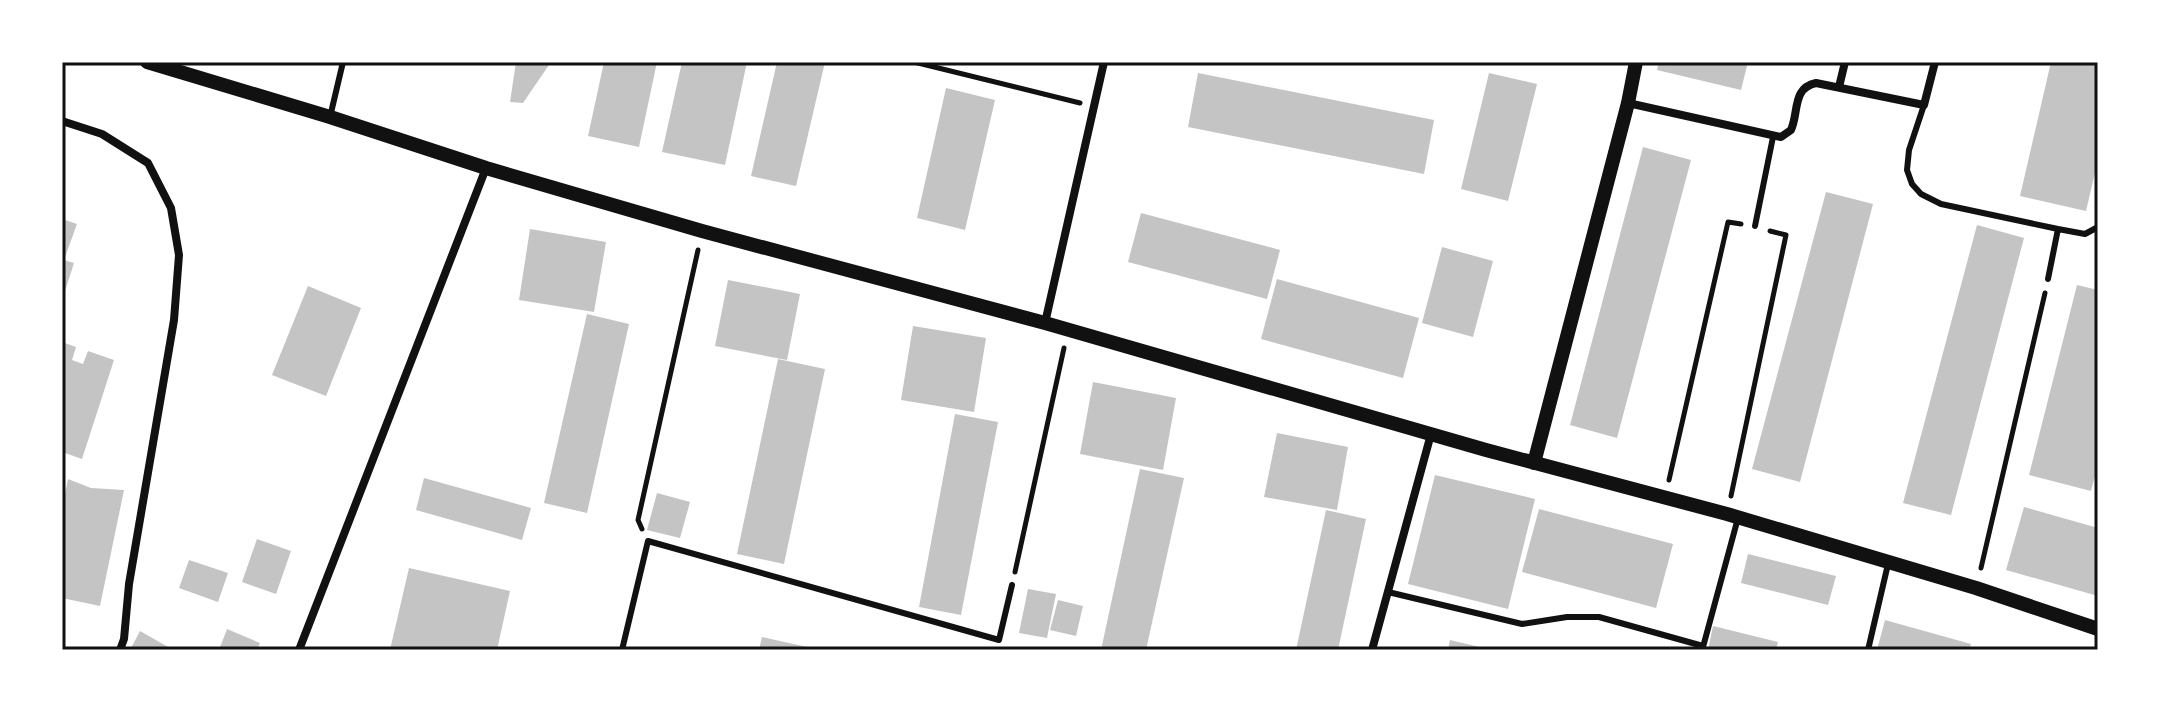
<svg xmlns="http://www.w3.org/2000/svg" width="2160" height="712" viewBox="0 0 2160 712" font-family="'Titillium Web',sans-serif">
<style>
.building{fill:#c4c4c4}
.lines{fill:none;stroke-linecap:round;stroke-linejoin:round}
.path{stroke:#111;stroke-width:5}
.service{stroke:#111;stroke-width:6}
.minor{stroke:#111;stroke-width:8}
.tertiary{stroke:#111;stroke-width:14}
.neatline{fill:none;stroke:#111;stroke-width:3}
</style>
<rect width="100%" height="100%" fill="#fff"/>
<path class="building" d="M 516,62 L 551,62 L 523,103 L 510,102 Z
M 604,62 L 657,62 L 639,147 L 588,136 Z
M 682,62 L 747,62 L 725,165 L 662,152 Z
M 777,62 L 825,62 L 796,186 L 751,176 Z
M 1659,62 L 1748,62 L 1741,90 L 1657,70 Z
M 2051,62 L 2098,62 L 2098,160 L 2086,211 L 2020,196 Z
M 1198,73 L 1434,120 L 1424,174 L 1188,127 Z
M 1489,73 L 1537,84 L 1508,201 L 1461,189 Z
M 946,88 L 995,100 L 965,230 L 917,218 Z
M 1643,147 L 1691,160 L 1617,438 L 1570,425 Z
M 1826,192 L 1873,204 L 1800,482 L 1752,469 Z
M 1141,213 L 1280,250 L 1267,299 L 1128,262 Z
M 62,219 L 77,224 L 64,260 L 74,263 L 65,291 L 62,290 Z
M 1977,225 L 2024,238 L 1951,515 L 1903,503 Z
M 530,229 L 606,242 L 594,312 L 519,300 Z
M 1442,247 L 1493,261 L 1473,337 L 1422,323 Z
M 1277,279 L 1419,318 L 1403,378 L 1261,339 Z
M 728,280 L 800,294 L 787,360 L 715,346 Z
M 2077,285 L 2098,290 L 2098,465 L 2091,491 L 2029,475 Z
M 308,286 L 361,308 L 326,396 L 272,375 Z
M 587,314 L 629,324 L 587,513 L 544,503 Z
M 913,326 L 986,338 L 974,412 L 901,400 Z
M 62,342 L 76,347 L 72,360 L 83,364 L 88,351 L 114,360 L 82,459 L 62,452 Z
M 778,359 L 825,369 L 784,564 L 737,554 Z
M 1093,382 L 1176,398 L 1163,470 L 1080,454 Z
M 955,414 L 998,422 L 961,615 L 919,607 Z
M 1277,433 L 1348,447 L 1337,510 L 1264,497 Z
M 1140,469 L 1184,478 L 1146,650 L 1101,650 Z
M 1435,475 L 1535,499 L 1508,609 L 1408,584 Z
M 424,478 L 531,508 L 522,540 L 416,510 Z
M 68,479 L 91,488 L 124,490 L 100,606 L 62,598 L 62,509 Z
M 657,493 L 690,502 L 680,538 L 647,530 Z
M 2024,507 L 2098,528 L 2098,596 L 2006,570 Z
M 1539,509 L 1673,544 L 1656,608 L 1522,572 Z
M 1326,510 L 1366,519 L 1338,650 L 1296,650 Z
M 257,539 L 291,551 L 276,594 L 242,582 Z
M 1748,554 L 1836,576 L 1828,605 L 1741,583 Z
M 189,560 L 228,573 L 218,602 L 179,588 Z
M 409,568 L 510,591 L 497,650 L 390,650 Z
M 1028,589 L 1056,594 L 1047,638 L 1019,633 Z
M 1058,600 L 1083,606 L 1076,636 L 1050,630 Z
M 1885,620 L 1971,644 L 1969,650 L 1877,650 Z
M 1713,626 L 1778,642 L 1776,650 L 1708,650 Z
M 227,629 L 260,643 L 257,650 L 219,650 Z
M 140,631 L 170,648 L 169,650 L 130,650 Z
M 762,637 L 816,649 L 816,650 L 759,650 Z
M 1450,640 L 1488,649 L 1487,650 L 1448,650 Z"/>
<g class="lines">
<path class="path" d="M 914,62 L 1080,103
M 1669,480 L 1728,222 L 1741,224
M 1731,496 L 1786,235 L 1770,231
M 642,529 L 638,520 L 698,250
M 1981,568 L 2045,293
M 1015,572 L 1064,348"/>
<path class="service" d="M 1924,105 L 1909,150 L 1907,170 L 1912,184 L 1921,194 L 1941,204 L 2058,229
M 330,117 L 343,62
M 1755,226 L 1773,137
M 2048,279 L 2058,229 L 2085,234 L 2098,227
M 1388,592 L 1522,624 L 1567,617 L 1599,617 L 1703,646
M 1703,647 L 1738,518
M 622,650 L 648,541 L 999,640 L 1012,585
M 1868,650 L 1888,564"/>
<path class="minor" d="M 1839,87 L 1845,62
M 1628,103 L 1781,137 L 1791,130 C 1799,112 1792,88 1816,83 L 1924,105 L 1935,62
M 62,121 L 102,134 L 148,163 L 171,208 L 179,255 L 174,320 L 129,584 L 124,639 L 120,650
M 1045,323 L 1104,62
M 299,650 L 486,168
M 1372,650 L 1431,434"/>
<path class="tertiary" d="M 147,62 L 330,117 L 486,168 L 702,231 L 1045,323 L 1486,450 L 1727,514 L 1976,588 L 2098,629
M 1534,463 L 1628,103 L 1636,62"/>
</g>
<rect width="2160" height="712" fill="none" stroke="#ffffff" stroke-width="128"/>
<rect x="64" y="64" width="2032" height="584" class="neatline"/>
</svg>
